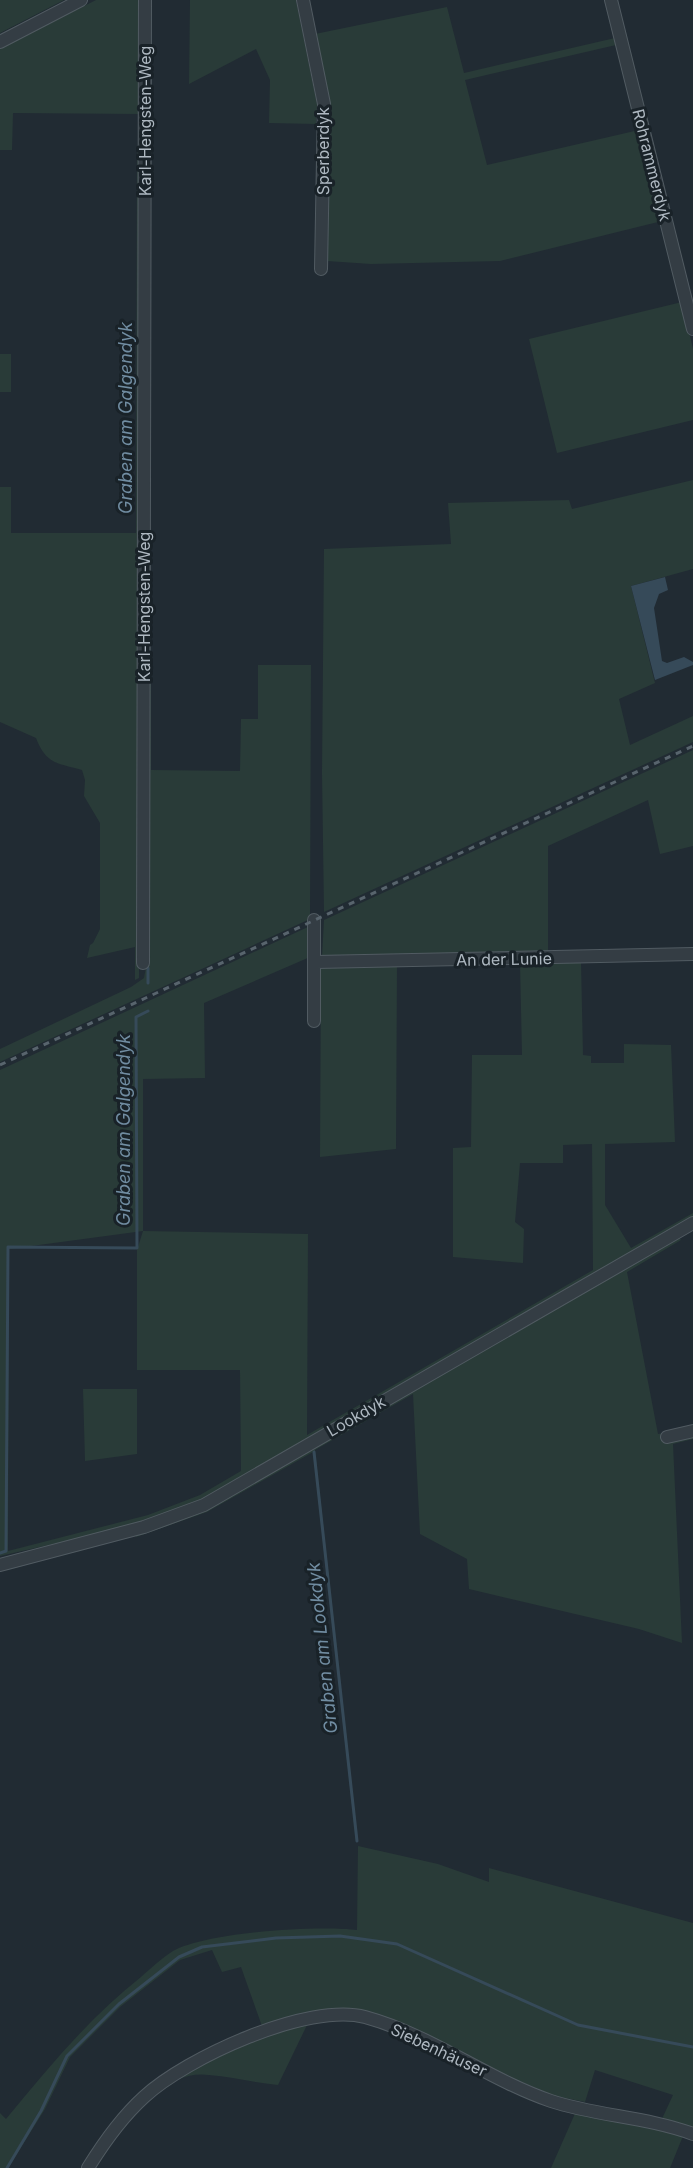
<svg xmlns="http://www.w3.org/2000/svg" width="693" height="2168" viewBox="0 0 693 2168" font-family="Inter,sans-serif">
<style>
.green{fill:#293b38;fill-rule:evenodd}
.water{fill:#364a59}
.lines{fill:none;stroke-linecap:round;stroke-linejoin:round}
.stream{stroke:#364a59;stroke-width:3}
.minor-casing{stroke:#515b62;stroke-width:14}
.minor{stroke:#343d44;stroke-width:12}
.rail{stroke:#58646d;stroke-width:3;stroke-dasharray:6 6;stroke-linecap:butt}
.labels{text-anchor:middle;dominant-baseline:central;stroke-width:6;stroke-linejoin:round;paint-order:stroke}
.street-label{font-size:16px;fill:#aeb8c1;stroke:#192228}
.water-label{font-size:18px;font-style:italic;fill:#718da2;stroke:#192228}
</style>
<rect width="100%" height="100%" fill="#212b33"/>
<path class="green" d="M 0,0 L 64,0 L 0,33 Z
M 96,0 L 139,0 L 139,114 L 13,113 L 12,150 L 0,150 L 0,49 Z
M 190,0 L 296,0 L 317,104 L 316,124 L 269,123 L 270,80 L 256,49 L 189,84 Z
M 447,7 L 464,73 L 615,38 L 616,45 L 465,80 L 487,165 L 639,130 L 662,221 L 500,261 L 371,264 L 327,261 L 315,34 Z
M 137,151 L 141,151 L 139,978 L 135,980 L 135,947 L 87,958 L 90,945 L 93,943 L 100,929 L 100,823 L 84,796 L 85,780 L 82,770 C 57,763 46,764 36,738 L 0,722 L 0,487 L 11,487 L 11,533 L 136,533 Z
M 682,302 L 693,349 L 693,420 L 557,453 L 529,339 Z
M 0,354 L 11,354 L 11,392 L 0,392 Z
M 693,480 L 693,569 L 631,586 L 655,683 L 619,699 L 630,745 L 693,716 L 693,742 L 324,912 L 322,773 L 324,549 L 451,544 L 448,503 L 569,500 L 572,509 Z
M 258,665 L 311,665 L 310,919 L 0,1062 L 0,1049 L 131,987 L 144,978 L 146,967 L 146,684 L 151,684 L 151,770 L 240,771 L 241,719 L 258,719 Z
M 693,750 L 693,846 L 660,854 L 648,800 L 548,846 L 548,952 L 322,957 L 324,920 Z
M 310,926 L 310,957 L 204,1003 L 205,1078 L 143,1079 L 143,1231 L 308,1234 L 307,1435 L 593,1270 L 592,1144 L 563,1145 L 563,1163 L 520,1163 L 515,1222 L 524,1229 L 523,1263 L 453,1257 L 453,1148 L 471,1147 L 472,1055 L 522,1055 L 520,963 L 581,961 L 583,1055 L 591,1056 L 591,1063 L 624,1063 L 624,1044 L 671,1045 L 675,1142 L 605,1144 L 605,1205 L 631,1248 L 693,1213 L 693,1220 L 197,1504 L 137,1525 L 0,1556 L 0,1070 ZM 143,1231 L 137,1250 L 137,1370 L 240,1370 L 241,1471 L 200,1495 L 148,1515 L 8,1551 L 9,1249 Z
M 397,965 L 396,1149 L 320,1157 L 321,967 Z
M 678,1236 L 681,1240 L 627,1272 L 658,1434 L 668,1432 L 693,1435 L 693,1439 L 673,1444 L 682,1643 L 639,1629 L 469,1589 L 467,1559 L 420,1534 L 413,1394 L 315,1450 L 358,1842 L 356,1842 L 313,1452 L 207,1512 L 136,1537 L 137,1531 L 179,1519 Z
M 83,1389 L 137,1389 L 137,1454 L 85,1461 Z
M 358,1846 L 438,1864 L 489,1882 L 489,1868 L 693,1923 L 693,2131 L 661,2121 L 673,2095 L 595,2070 L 585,2102 L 555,2096 L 354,2012 L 263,2029 L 241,1967 L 222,1972 L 212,1950 L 180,1960 L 120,2007 L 70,2057 L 45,2109 L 8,2168 L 0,2168 L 0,2113 L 6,2119 C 48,2068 89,2018 141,1977 C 151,1968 162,1958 173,1951 C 206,1932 318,1925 357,1930 Z
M 330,2018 C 355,2018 390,2020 410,2038 C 375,2024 346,2016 308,2023 L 278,2085 C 255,2083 233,2077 209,2075 C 172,2070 144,2103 122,2128 C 112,2139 104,2161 92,2168 C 116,2129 148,2088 190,2066 C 227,2047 270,2035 310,2021 Z
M 577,2109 L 683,2136 L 670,2168 L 551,2168 Z"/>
<path class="water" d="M 665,577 L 668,590 L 659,594 L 654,608 L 662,661 L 667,663 L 684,657 L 693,662 L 693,665 L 655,680 L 631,586 Z"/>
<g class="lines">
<path class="stream" d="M 148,983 L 148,968
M 314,1452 L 357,1841
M 0,1553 L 6,1551 L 8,1247 L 137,1248 L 136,1017 L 148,1011
M 7,2168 L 41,2111 L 67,2056 L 119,2004 L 179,1957 L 202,1947 L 276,1938 L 340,1936 L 397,1944 L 578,2025 L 693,2047"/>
<defs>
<path id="minor" d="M 303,0 L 324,104 L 321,269
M 611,0 L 693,329
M 0,42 L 81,0
M 316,962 L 693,954
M 143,963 L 145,0
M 314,1021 L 314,920
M 667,1437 L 693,1431
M 0,1565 L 144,1527 L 204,1505 L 693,1223
M 88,2168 C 104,2142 122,2117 144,2097 C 186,2058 308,2002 365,2017 C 431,2035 487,2079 551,2101 C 597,2116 647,2117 693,2134"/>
</defs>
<use href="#minor" class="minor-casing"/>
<use href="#minor" class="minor"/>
<path class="rail" d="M 0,1065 L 693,746"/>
</g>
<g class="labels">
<g class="street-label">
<text transform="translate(145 121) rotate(-90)">Karl-Hengsten-Weg</text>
<text transform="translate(323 151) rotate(-90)">Sperberdyk</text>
<text transform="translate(652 165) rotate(76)">Rohrammerdyk</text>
<text transform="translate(144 607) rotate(-90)">Karl-Hengsten-Weg</text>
<text transform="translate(504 959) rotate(-1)">An der Lunie</text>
<text transform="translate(356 1416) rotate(-30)">Lookdyk</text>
<text transform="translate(439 2050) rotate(25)">Siebenhäuser</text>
</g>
<g class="water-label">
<text transform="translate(125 418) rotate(-90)">Graben am Galgendyk</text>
<text transform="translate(123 1130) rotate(-90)">Graben am Galgendyk</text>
<text transform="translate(322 1648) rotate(-96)">Graben am Lookdyk</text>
</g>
</g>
</svg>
